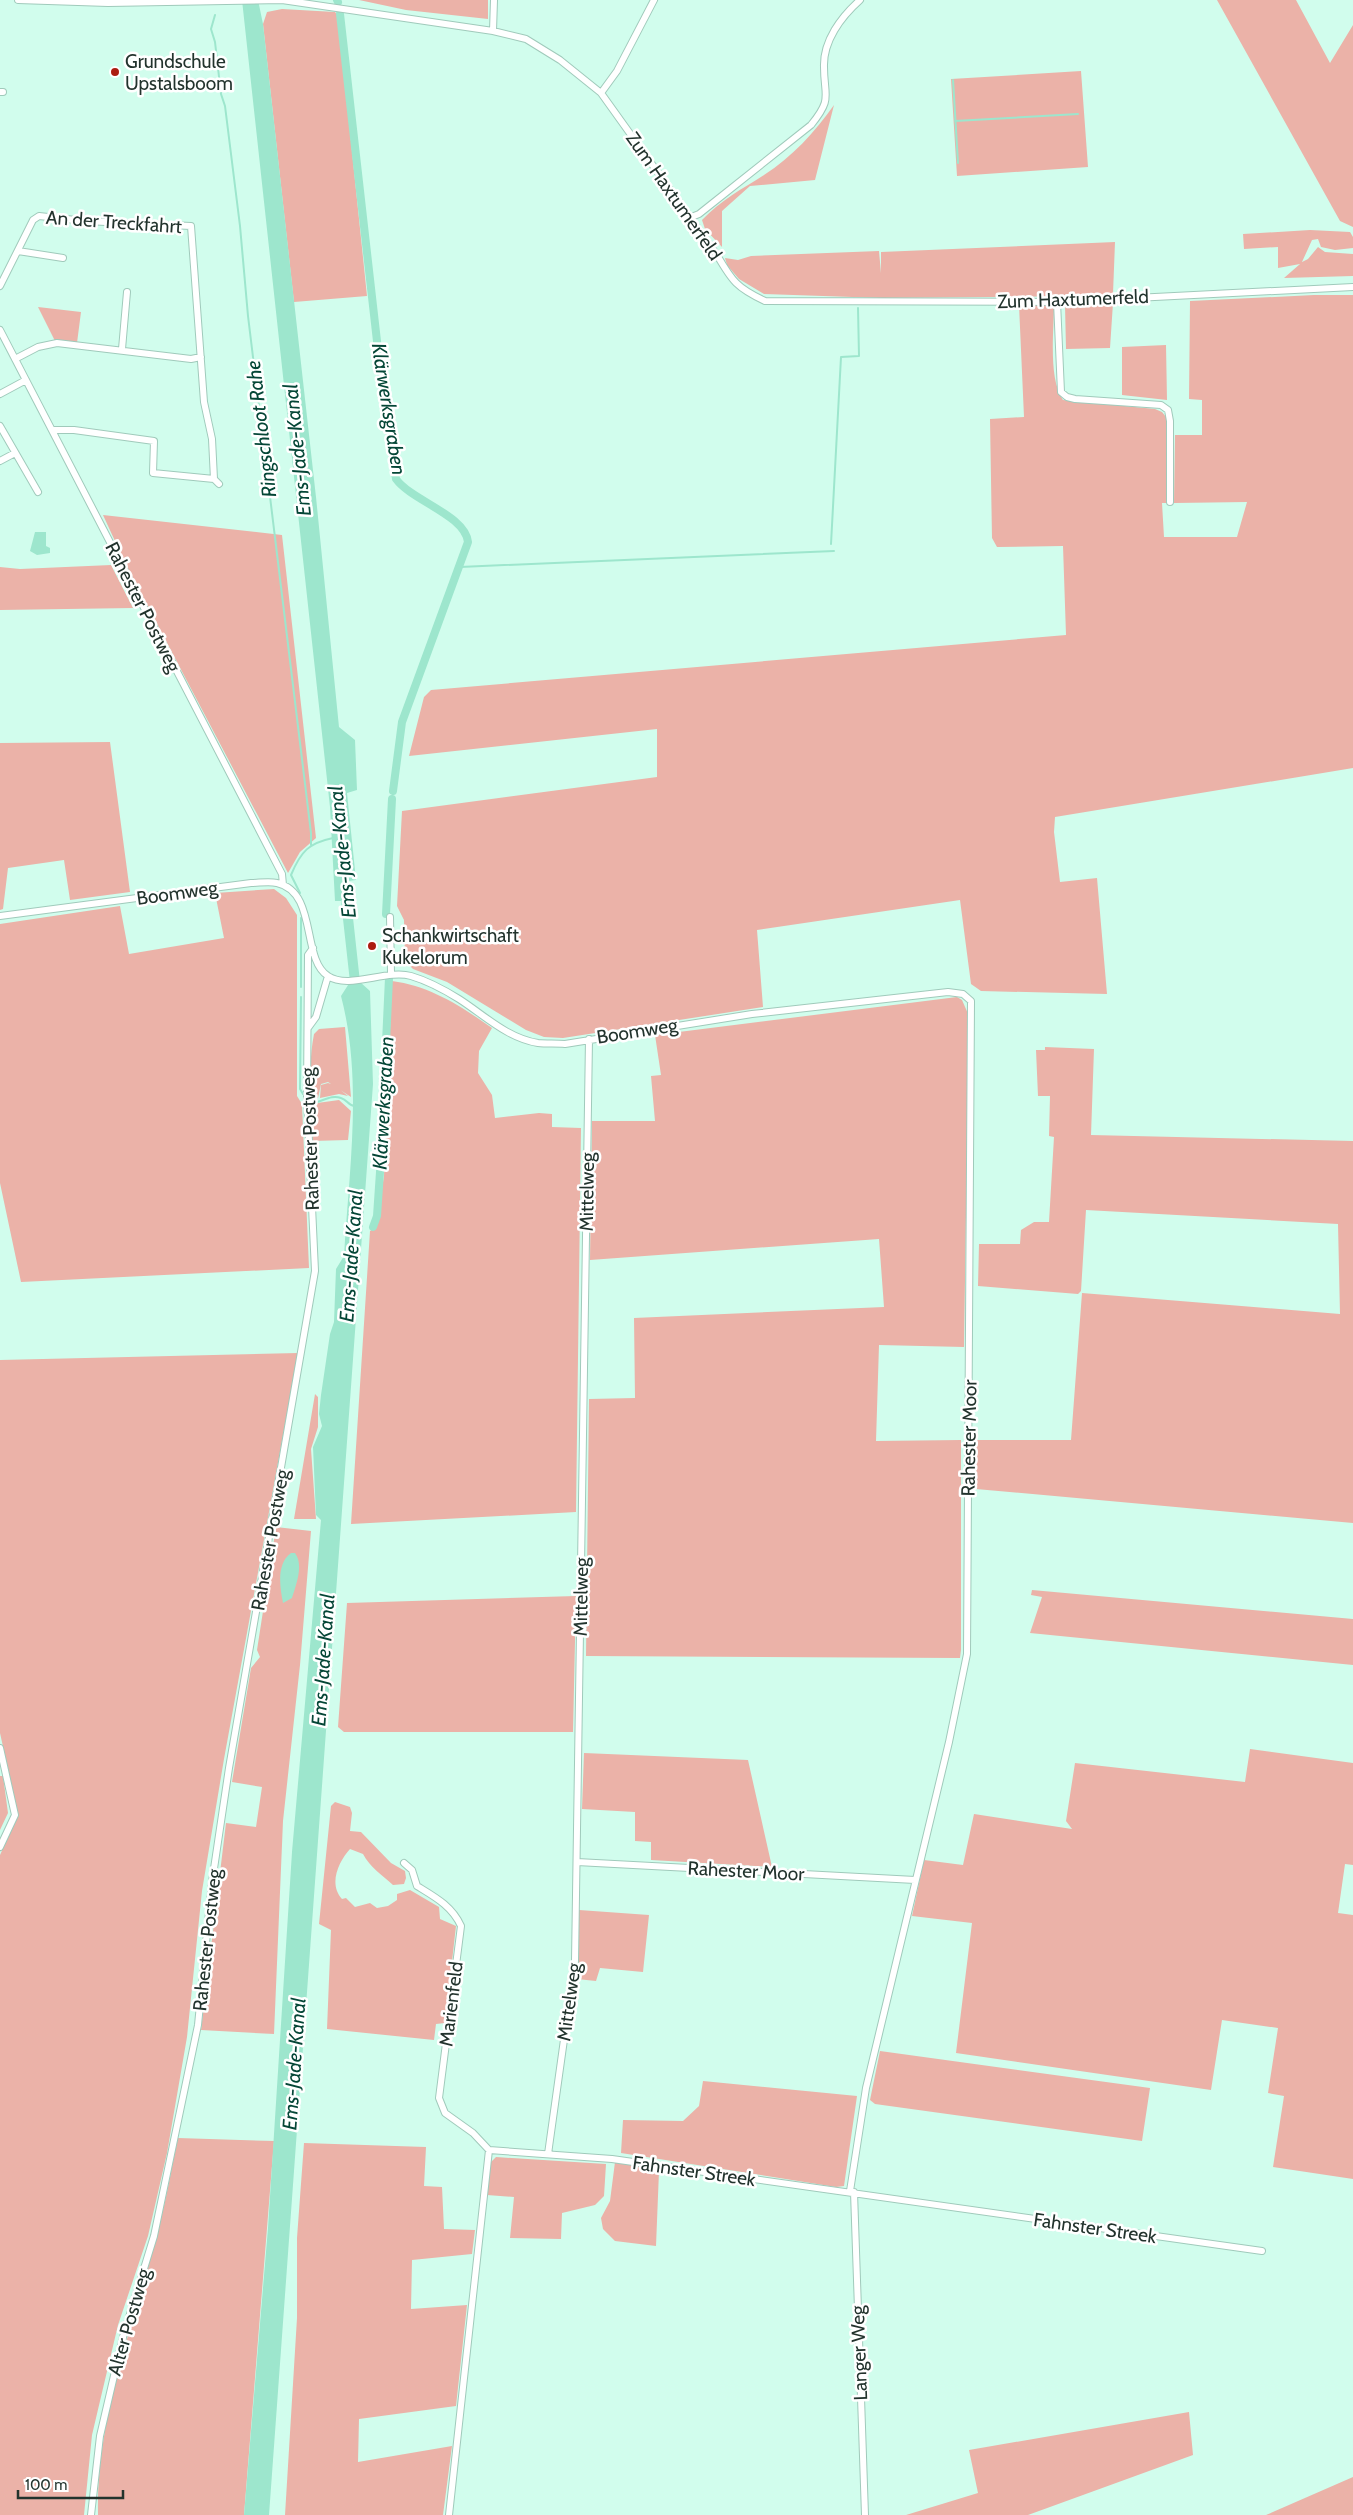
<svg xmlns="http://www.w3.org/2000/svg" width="1353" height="2515" viewBox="0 0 1353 2515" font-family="Cabin,sans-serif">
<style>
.green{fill:#ebb2a8}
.water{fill:#9de6cd}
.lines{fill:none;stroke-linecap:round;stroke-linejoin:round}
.stream{stroke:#9de6cd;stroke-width:2}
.canal{stroke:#9de6cd;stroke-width:8}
.street-casing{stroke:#a0cabb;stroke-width:8}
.street{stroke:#fff;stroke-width:6}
.poi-dot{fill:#ac1c10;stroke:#fff;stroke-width:2}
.labels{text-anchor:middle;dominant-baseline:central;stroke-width:5;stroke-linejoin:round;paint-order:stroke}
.poi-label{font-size:19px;fill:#22332d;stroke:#fff;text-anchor:start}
.street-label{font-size:19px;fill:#22332d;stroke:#fff}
.water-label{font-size:20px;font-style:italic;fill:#044636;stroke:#fff}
</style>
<rect width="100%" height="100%" fill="#d1fded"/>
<path class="green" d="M 359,0 L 488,0 L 488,19 L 406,10 Z
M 1217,0 L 1296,0 L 1330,63 L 1353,25 L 1353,227 L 1340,221 Z
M 282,9 L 335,12 L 338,16 L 367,296 L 294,302 L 263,24 L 267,12 Z
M 1081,71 L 1088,167 L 957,176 L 951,79 Z
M 834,105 L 815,180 L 750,186 L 722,211 L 722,247 L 705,229 L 702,220 C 721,200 742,189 764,175 C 792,157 815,132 834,105 Z
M 1310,230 L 1350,232 L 1353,237 L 1353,248 L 1335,250 L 1321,247 L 1318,239 L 1312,240 L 1302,262 L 1308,259 L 1318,247 L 1325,252 L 1353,254 L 1353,276 L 1284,278 L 1300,264 L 1278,268 L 1278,247 L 1244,249 L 1243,234 Z
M 1115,242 L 1113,294 L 1103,296 L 882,298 L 764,294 L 739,279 L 727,265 L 725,258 L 738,260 L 751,256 L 879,251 L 881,273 L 881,252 Z
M 1314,295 L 1353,295 L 1353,768 L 1055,817 L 1054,832 L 1060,882 L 1097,878 L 1107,994 L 981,991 L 971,984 L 960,900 L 757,930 L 763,1007 L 563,1038 L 544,1037 L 526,1030 L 447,982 L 413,969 L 405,961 L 404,920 L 397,906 L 402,811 L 657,777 L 657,729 L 409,756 L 424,697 L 431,690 L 1066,635 L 1063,546 L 997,547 L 992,538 L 990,419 L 1024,417 L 1019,305 L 1054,304 C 1054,331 1048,378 1063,400 L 1155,409 L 1162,412 L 1166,417 L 1167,503 L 1162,503 L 1164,537 L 1237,537 L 1247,502 L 1174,503 L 1175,435 L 1202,435 L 1202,400 L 1189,399 L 1190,301 Z
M 1113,303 L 1110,348 L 1066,349 L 1065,305 Z
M 38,307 L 81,312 L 77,343 L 55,341 Z
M 1166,345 L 1167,400 L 1122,395 L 1122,347 Z
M 103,515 L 282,535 L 316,838 L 300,852 L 288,873 L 126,565 Z
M 111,565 L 133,608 L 0,610 L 0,567 L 20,569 Z
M 110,742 L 130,892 L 70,900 L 64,860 L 8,868 L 3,909 L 0,910 L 0,743 Z
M 274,889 L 286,898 L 297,915 L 297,1096 L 302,1104 L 309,1268 L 21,1282 L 0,1183 L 0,924 L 120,906 L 129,954 L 224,938 L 215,893 Z
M 392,981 C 430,986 461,1006 492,1028 L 479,1051 L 478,1073 L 492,1095 L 495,1118 L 539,1113 L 552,1114 L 552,1127 L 581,1128 L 576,1512 L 351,1524 L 370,1231 L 376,1227 L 384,1176 Z
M 957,997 L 962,1000 L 969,1016 L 964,1347 L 879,1345 L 876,1441 L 961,1440 L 961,1650 L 960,1658 L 586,1656 L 589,1399 L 635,1398 L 634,1318 L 884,1307 L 879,1239 L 590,1260 L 592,1121 L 655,1121 L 651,1076 L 661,1075 L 655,1035 Z
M 345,1027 L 351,1097 L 328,1082 L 321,1084 L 318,1098 L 314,1098 C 309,1077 310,1055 314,1034 L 319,1029 Z
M 1045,1047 L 1094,1049 L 1091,1135 L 1353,1141 L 1353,1523 L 976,1489 L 976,1440 L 1071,1440 L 1082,1293 L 1340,1314 L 1338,1224 L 1086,1210 L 1081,1291 L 1078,1294 L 978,1286 L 979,1244 L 1020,1244 L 1021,1230 L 1034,1222 L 1049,1222 L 1054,1137 L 1049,1136 L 1050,1096 L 1038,1096 L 1036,1050 L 1045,1050 Z
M 328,1083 L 334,1085 L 348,1096 L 339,1094 L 320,1098 L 321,1085 Z
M 339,1100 L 351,1111 L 348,1140 L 312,1141 L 310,1104 Z
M 298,1353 L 224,1759 L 202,1891 L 187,2037 L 167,2153 L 148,2236 L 118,2325 L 100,2401 L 92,2435 L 84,2515 L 0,2515 L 0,1855 L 18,1815 L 0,1733 L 0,1360 Z
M 315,1394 L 318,1397 L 318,1427 L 311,1449 L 316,1519 L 294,1519 Z
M 276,1527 L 311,1531 L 300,1665 L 283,1821 L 274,2034 L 201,2030 L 226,1823 L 256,1827 L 262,1787 L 232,1782 L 251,1668 L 260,1657 L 257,1650 Z
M 1032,1590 L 1353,1619 L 1353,1665 L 1030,1633 L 1042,1597 L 1031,1595 Z
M 576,1596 L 573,1732 L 344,1732 L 338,1727 L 347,1603 Z
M 1250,1749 L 1353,1763 L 1353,1865 L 1345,1864 L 1338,1913 L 1353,1915 L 1353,2179 L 1273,2167 L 1284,2096 L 1268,2093 L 1278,2028 L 1222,2020 L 1211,2090 L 956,2053 L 972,1923 L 912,1916 L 924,1860 L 963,1865 L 974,1814 L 1072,1829 L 1066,1821 L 1075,1763 L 1245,1782 Z
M 584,1753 L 748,1760 L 772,1867 L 651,1860 L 651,1842 L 635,1841 L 635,1812 L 582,1809 Z
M 0,1776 L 3,1776 L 8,1813 L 0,1830 Z
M 335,1802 L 350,1807 L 352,1813 L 350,1831 L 361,1832 L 391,1863 L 405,1871 L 406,1878 L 404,1884 L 393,1885 C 382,1875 370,1867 363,1854 L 350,1849 C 339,1861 328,1884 342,1899 L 346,1898 L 355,1907 L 370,1903 L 377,1908 L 388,1906 L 397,1900 L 397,1894 L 410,1890 L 439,1907 L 440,1919 L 456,1926 L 445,2023 L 436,2024 L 434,2040 L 327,2029 L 331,1930 L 319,1924 L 331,1806 Z
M 579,1910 L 649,1915 L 643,1972 L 600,1968 L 596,1981 L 577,1979 Z
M 880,2051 L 1150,2088 L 1142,2141 L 875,2104 L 870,2100 Z
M 703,2081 L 857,2096 L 844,2186 L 836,2187 L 621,2153 L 623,2120 L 683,2121 L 699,2106 Z
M 178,2138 L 274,2141 L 244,2515 L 98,2515 C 96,2418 133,2327 157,2234 C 166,2202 171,2170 178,2138 Z
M 304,2143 L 426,2147 L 424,2186 L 442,2187 L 444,2229 L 475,2230 L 472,2254 L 412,2260 L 411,2309 L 467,2305 L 456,2406 L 359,2419 L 358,2462 L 452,2446 L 443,2515 L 285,2515 L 297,2318 L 297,2238 Z
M 496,2157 L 606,2164 L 604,2196 L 595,2205 L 562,2213 L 561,2239 L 510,2238 L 514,2197 L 487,2195 L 491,2162 Z
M 615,2162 L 659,2171 L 656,2246 L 615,2241 L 603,2229 L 601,2218 L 610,2201 Z
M 1189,2412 L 1193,2455 L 1028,2515 L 906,2515 L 978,2493 L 969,2450 Z
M 1353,2477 L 1353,2515 L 1266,2515 Z"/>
<path class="water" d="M 242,0 L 258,0 L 263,24 L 316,497 L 339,727 L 355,740 L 357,790 L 347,793 L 356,880 L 349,881 L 360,982 L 370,991 L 373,1084 L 269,2515 L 244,2515 L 268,2228 L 292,1852 L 321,1520 L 316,1515 L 313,1447 L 322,1426 L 319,1414 L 321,1395 L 330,1334 L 334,1322 L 336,1269 L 344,1256 C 349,1170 363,1080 341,996 L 350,982 L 341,901 L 335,901 L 330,807 Z
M 35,532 L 46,532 L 46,546 L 50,548 L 50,553 L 37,555 L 30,551 Z
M 291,1553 L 295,1553 C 304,1565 296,1585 292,1598 L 283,1603 C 280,1587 276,1564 291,1553 Z"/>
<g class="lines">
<path class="stream" d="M 215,15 L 211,29 L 215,42 L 221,94 L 225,106 L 240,226 L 248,316 L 311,833 L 311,845
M 953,80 L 958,163
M 955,121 L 1078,114
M 831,544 L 841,357 L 859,356 L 858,308
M 460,567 L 834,551
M 300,893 L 291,875 C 301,851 309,843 333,838
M 301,918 L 301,987
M 301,997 L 300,1089 L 303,1094
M 312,1103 C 322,1102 331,1094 341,1098 C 348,1100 348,1106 355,1106"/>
<path class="canal" d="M 337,0 L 338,2
M 340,14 L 378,350 L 396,479 C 412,501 465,515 468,542 L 402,722 L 393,791
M 386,914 L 392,799
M 373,1227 L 377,1216 L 380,1172 L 389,978"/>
<defs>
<path id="street" d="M 18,0 L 108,3 L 282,0 L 493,31 L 526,39 L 560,60 L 601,93 L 717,255 C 732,281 737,288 765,301 L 1057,302 L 1353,287
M 493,31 L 494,0
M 0,92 L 3,92
M 601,93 L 617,71 L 654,0
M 689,218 L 699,214 L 811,125 C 833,98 824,97 824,67 C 823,41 841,17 860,0
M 18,251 L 63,258
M 0,286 L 33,220 L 39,216 L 85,221 L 191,226 L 204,402 L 212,439 L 214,479 L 219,484
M 1057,302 L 1061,392 L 1067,397 L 1075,399 L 1161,405 L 1168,410 L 1170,421 L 1170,502
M 0,330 L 282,874 L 283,885
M 122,349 L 127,292
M 15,359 L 38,347 L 57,343 L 191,359 L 201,357
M 0,394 L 26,380
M 0,426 L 38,492
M 53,430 L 74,430 L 154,441 L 153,473 L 214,479
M 0,461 L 15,453
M 0,916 L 251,883 C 259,883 269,881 277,883 C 318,892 301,959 328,976 C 349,990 386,969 411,976 C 428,981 443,989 459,999 C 484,1015 507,1038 538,1043 C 547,1044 556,1043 565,1044 L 752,1014 L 948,992 L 963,994 L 971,1001 L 967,1654 L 949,1742 L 866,2088 L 850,2191
M 390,917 L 391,974
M 308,1028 L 316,1017 L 328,976
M 0,1748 L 15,1815 L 0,1847
M 577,1862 L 915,1880
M 404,1863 L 412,1870 L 417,1886 C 435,1897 452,1906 461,1926 L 439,2098 L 445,2113 L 473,2133 L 489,2150
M 548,2154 L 575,1961 L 589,1039
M 854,2192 L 865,2515
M 91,2515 L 100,2436 L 123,2337 L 154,2236 L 198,2025 L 212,1882 L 229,1768 L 315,1271 L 307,1099 L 308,955 L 313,948
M 449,2515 L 489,2150 L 612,2159 L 1262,2251"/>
</defs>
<use href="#street" class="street-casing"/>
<use href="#street" class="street"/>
</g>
<g class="poi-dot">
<circle cx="115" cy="72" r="5"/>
<circle cx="372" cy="946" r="5"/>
</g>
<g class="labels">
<g class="poi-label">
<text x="125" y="61">Grundschule<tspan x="125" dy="22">Upstalsboom</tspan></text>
<text x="382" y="935">Schankwirtschaft<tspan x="382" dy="22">Kukelorum</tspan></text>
</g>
<g class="street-label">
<text transform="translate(674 196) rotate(55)">Zum Haxtumerfeld</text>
<text transform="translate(114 222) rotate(4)">An der Treckfahrt</text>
<text transform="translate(1073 299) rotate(-2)">Zum Haxtumerfeld</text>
<text transform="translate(143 607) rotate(63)">Rahester Postweg</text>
<text transform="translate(177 893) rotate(-8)">Boomweg</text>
<text transform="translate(637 1031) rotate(-9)">Boomweg</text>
<text transform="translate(310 1139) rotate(-92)">Rahester Postweg</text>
<text transform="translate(587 1192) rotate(-89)">Mittelweg</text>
<text transform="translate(969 1438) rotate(-89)">Rahester Moor</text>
<text transform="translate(270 1540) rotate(-80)">Rahester Postweg</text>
<text transform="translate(581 1597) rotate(-89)">Mittelweg</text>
<text transform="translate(746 1871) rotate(3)">Rahester Moor</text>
<text transform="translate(207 1940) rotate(-84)">Rahester Postweg</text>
<text transform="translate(569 2002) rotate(-82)">Mittelweg</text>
<text transform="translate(451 2004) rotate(-83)">Marienfeld</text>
<text transform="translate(694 2171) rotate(8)">Fahnster Streek</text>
<text transform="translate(1095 2228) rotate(8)">Fahnster Streek</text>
<text transform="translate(129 2322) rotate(-74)">Alter Postweg</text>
<text transform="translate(859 2353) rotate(-92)">Langer Weg</text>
</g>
<g class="water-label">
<text transform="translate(389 409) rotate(81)">Klärwerksgraben</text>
<text transform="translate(261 429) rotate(-97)">Ringschloot Rahe</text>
<text transform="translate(297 450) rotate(-96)">Ems-Jade-Kanal</text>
<text transform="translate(342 852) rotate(-96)">Ems-Jade-Kanal</text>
<text transform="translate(383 1103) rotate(-87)">Klärwerksgraben</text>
<text transform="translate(351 1256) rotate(-86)">Ems-Jade-Kanal</text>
<text transform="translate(323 1660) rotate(-86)">Ems-Jade-Kanal</text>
<text transform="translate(294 2064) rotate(-86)">Ems-Jade-Kanal</text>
</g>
</g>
<path d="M18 2490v8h105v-8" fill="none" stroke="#22332d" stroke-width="2.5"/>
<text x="25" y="2490" font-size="15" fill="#22332d" stroke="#ffffff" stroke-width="4" paint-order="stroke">100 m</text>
</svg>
